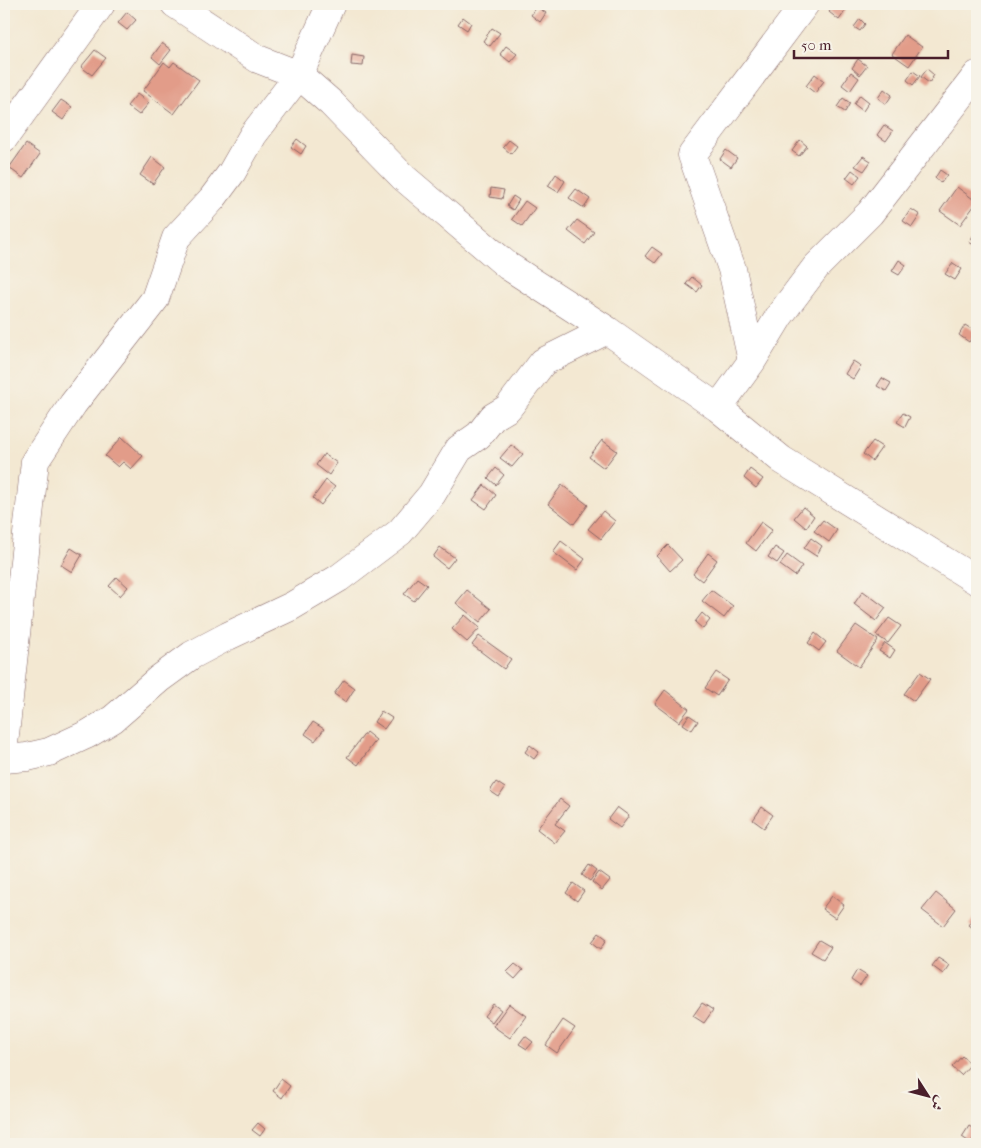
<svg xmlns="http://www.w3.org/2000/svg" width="981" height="1148" viewBox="0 0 981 1148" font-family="'IM FELL French Canon',Amiri,serif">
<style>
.building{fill:#e29c89}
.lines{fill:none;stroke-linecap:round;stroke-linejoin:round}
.minor-casing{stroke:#856565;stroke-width:29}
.minor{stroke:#fff;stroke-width:28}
</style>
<rect width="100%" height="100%" fill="#f7f3e8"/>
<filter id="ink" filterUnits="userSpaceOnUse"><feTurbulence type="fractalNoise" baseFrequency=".02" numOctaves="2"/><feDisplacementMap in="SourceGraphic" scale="10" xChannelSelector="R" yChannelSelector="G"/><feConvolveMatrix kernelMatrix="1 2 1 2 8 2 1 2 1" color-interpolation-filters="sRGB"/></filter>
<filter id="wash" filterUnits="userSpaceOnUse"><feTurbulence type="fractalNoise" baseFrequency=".0096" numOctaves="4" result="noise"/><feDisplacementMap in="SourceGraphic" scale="20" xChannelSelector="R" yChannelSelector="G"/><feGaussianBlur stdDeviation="1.12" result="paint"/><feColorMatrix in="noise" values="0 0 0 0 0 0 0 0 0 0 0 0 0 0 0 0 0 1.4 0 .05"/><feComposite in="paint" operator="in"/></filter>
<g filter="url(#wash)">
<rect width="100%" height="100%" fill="#f3e8d2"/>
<g id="blocks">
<path class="building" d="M 835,4 L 838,4 L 846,10 L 839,20 L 829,12 Z
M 537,7 L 546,13 L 540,22 L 531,15 Z
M 127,12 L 136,20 L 127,30 L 118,23 Z
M 463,17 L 471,23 L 467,30 L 458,24 Z
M 860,19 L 865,24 L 860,31 L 854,27 Z
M 492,28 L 500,33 L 490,46 L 483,41 Z
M 905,35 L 922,47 L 909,66 L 892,54 Z
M 162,43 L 171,50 L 160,64 L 152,57 Z
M 506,46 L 517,54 L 510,62 L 500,54 Z
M 95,50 L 106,58 L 92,75 L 81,67 Z
M 352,55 L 364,57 L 363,66 L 351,65 Z
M 858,59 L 867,66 L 860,75 L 852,68 Z
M 164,62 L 170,67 L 174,62 L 199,80 L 174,114 L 143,91 Z
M 927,69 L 934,75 L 929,83 L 921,77 Z
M 913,71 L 920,76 L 913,85 L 907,80 Z
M 851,72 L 859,78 L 850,91 L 842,85 Z
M 815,74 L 824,81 L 815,93 L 806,86 Z
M 884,89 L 892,95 L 886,104 L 878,98 Z
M 137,94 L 149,103 L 139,115 L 127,106 Z
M 860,95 L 869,102 L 863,111 L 854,104 Z
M 843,98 L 850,103 L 845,112 L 837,107 Z
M 61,100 L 72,107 L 63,120 L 52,112 Z
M 884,125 L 893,131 L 886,141 L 877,135 Z
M 297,139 L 306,146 L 301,154 L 291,147 Z
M 509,140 L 517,146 L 511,154 L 503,147 Z
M 800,140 L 807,146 L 799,156 L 792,151 Z
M 26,144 L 40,154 L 23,178 L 9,168 Z
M 726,150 L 737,158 L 731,167 L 720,159 Z
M 863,156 L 871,161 L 864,171 L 855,166 Z
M 152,157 L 165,167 L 153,184 L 140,175 Z
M 852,170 L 860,176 L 854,184 L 846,178 Z
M 940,170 L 947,175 L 941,183 L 935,178 Z
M 556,174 L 565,181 L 558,192 L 548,186 Z
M 957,187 L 977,202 L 960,225 L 940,211 Z
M 491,188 L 504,190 L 502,199 L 490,197 Z
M 576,189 L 590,199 L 584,208 L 569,198 Z
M 513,196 L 519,200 L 513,210 L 507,206 Z
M 525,201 L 535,208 L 522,226 L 512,219 Z
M 911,209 L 920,215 L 912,227 L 903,221 Z
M 577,220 L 594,232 L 585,244 L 568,231 Z
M 975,233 L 977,234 L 977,247 L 969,242 Z
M 652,247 L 662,254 L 655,263 L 645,256 Z
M 899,260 L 906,265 L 899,275 L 892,271 Z
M 953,263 L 962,269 L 955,280 L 945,274 Z
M 692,277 L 702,285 L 697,292 L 686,284 Z
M 965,325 L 976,332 L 969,342 L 959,335 Z
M 853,361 L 861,366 L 853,379 L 845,374 Z
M 882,378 L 891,383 L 886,391 L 877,386 Z
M 903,413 L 910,417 L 905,427 L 897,422 Z
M 122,437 L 143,456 L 131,469 L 123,462 L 118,467 L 105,456 Z
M 602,440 L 617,451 L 604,468 L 589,457 Z
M 873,441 L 882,447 L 872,461 L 863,454 Z
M 511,445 L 523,454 L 512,467 L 500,458 Z
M 324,454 L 337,463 L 329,475 L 316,465 Z
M 496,468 L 504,475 L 496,485 L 488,478 Z
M 750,469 L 763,479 L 756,488 L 744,478 Z
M 326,480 L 335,487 L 321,505 L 313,498 Z
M 484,485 L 496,495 L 486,509 L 473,500 Z
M 562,485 L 588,505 L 574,524 L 548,504 Z
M 803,507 L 814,516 L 806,528 L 794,518 Z
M 603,511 L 615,521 L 601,539 L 588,529 Z
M 823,520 L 837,530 L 829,542 L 814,531 Z
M 761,522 L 772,530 L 756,551 L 746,543 Z
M 811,538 L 822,546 L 816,556 L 804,548 Z
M 561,541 L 585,559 L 577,570 L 553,552 Z
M 668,545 L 682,560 L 670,571 L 657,556 Z
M 440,547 L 455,558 L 447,568 L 433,557 Z
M 775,547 L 784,553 L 777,563 L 768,557 Z
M 71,548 L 82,555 L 72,572 L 61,565 Z
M 708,553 L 717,560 L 702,581 L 693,574 Z
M 787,555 L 802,566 L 795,576 L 780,565 Z
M 117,577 L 128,587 L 120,596 L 109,586 Z
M 417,578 L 427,585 L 414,601 L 404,594 Z
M 467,590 L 491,609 L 480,622 L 456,603 Z
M 711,590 L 733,606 L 724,618 L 702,601 Z
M 863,591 L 886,608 L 876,621 L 854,604 Z
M 702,613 L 710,620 L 703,629 L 695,622 Z
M 465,615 L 480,628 L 467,642 L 452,629 Z
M 889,618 L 901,626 L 888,643 L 876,635 Z
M 856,625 L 878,640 L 859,667 L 837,651 Z
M 815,633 L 826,642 L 819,651 L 808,643 Z
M 479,636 L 511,659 L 504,669 L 472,645 Z
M 885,643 L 895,650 L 890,658 L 879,651 Z
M 716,672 L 728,680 L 717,696 L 705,688 Z
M 920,672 L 930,679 L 914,701 L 904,694 Z
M 344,680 L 355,688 L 346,702 L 334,694 Z
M 665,690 L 689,709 L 679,722 L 655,704 Z
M 381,711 L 392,718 L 384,729 L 374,722 Z
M 689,715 L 698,721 L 692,730 L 683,724 Z
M 313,722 L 324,729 L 315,741 L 305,734 Z
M 366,732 L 376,740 L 358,765 L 347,757 Z
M 530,745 L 539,752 L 534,759 L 525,752 Z
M 496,782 L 505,788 L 499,797 L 490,791 Z
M 560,799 L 569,806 L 555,824 L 565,831 L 555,843 L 537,829 Z
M 617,807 L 629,816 L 620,828 L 608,819 Z
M 762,807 L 773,815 L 764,828 L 753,820 Z
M 589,865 L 597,871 L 590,881 L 582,875 Z
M 599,872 L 610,880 L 602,890 L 592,882 Z
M 573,883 L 584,891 L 577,901 L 566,893 Z
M 936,893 L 956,909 L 943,926 L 922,910 Z
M 832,896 L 844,905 L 835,918 L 822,909 Z
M 974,918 L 977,920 L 977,931 L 969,925 Z
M 599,933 L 607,939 L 601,949 L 592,942 Z
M 819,940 L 831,947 L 823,959 L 811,952 Z
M 938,958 L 949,965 L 943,974 L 932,966 Z
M 515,964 L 523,970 L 515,979 L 507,972 Z
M 857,970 L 867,976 L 860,986 L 851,980 Z
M 702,1003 L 713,1010 L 704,1023 L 693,1016 Z
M 493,1004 L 501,1010 L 492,1022 L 484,1016 Z
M 509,1004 L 526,1016 L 510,1038 L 493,1026 Z
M 563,1020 L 575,1028 L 557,1053 L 546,1045 Z
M 525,1036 L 533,1042 L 527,1049 L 519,1044 Z
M 962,1056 L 971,1064 L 961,1075 L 952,1067 Z
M 281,1079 L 290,1086 L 282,1098 L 273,1091 Z
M 258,1123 L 265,1129 L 260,1136 L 252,1130 Z
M 969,1126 L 977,1131 L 971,1143 L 962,1137 Z"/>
</g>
</g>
<g filter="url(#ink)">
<use href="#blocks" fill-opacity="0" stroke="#856565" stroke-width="1"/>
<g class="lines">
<defs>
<path id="minor" d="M 175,4 L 258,59 L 299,75 L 331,103 L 403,177 L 508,266 L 607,330
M 4,138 L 101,4
M 752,361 L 732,269 L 692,155 L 805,4
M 718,408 L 782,460 L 977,581
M 4,744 L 35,461 L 73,404 L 155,299 L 176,238 L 212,199 L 232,172 L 253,135 L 299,75 L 331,4
M 4,759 L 27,757 L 49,752 L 88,734 L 113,719 L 159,679 L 192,655 L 228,636 L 292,606 L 339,578 L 400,532 L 432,494 L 459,449 L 479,435 L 493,417 L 508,408 L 543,362 L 607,330 L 718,408 L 752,361 L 780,315 L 816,267 L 870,213 L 977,75"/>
</defs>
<use href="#minor" class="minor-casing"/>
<use href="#minor" class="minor"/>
</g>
</g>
<rect width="981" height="1148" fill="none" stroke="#f7f3e8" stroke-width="20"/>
<g transform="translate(928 1096) rotate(126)" stroke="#f7f3e8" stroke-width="4" paint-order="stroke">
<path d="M0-4L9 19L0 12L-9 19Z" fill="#4a1f2b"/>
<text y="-8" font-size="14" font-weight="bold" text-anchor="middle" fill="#4a1f2b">ش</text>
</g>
<path d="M794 50v8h154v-8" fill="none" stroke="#4a1f2b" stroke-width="2.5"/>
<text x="801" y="50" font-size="15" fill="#4a1f2b" stroke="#f7f3e8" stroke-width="4" paint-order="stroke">50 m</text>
</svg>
